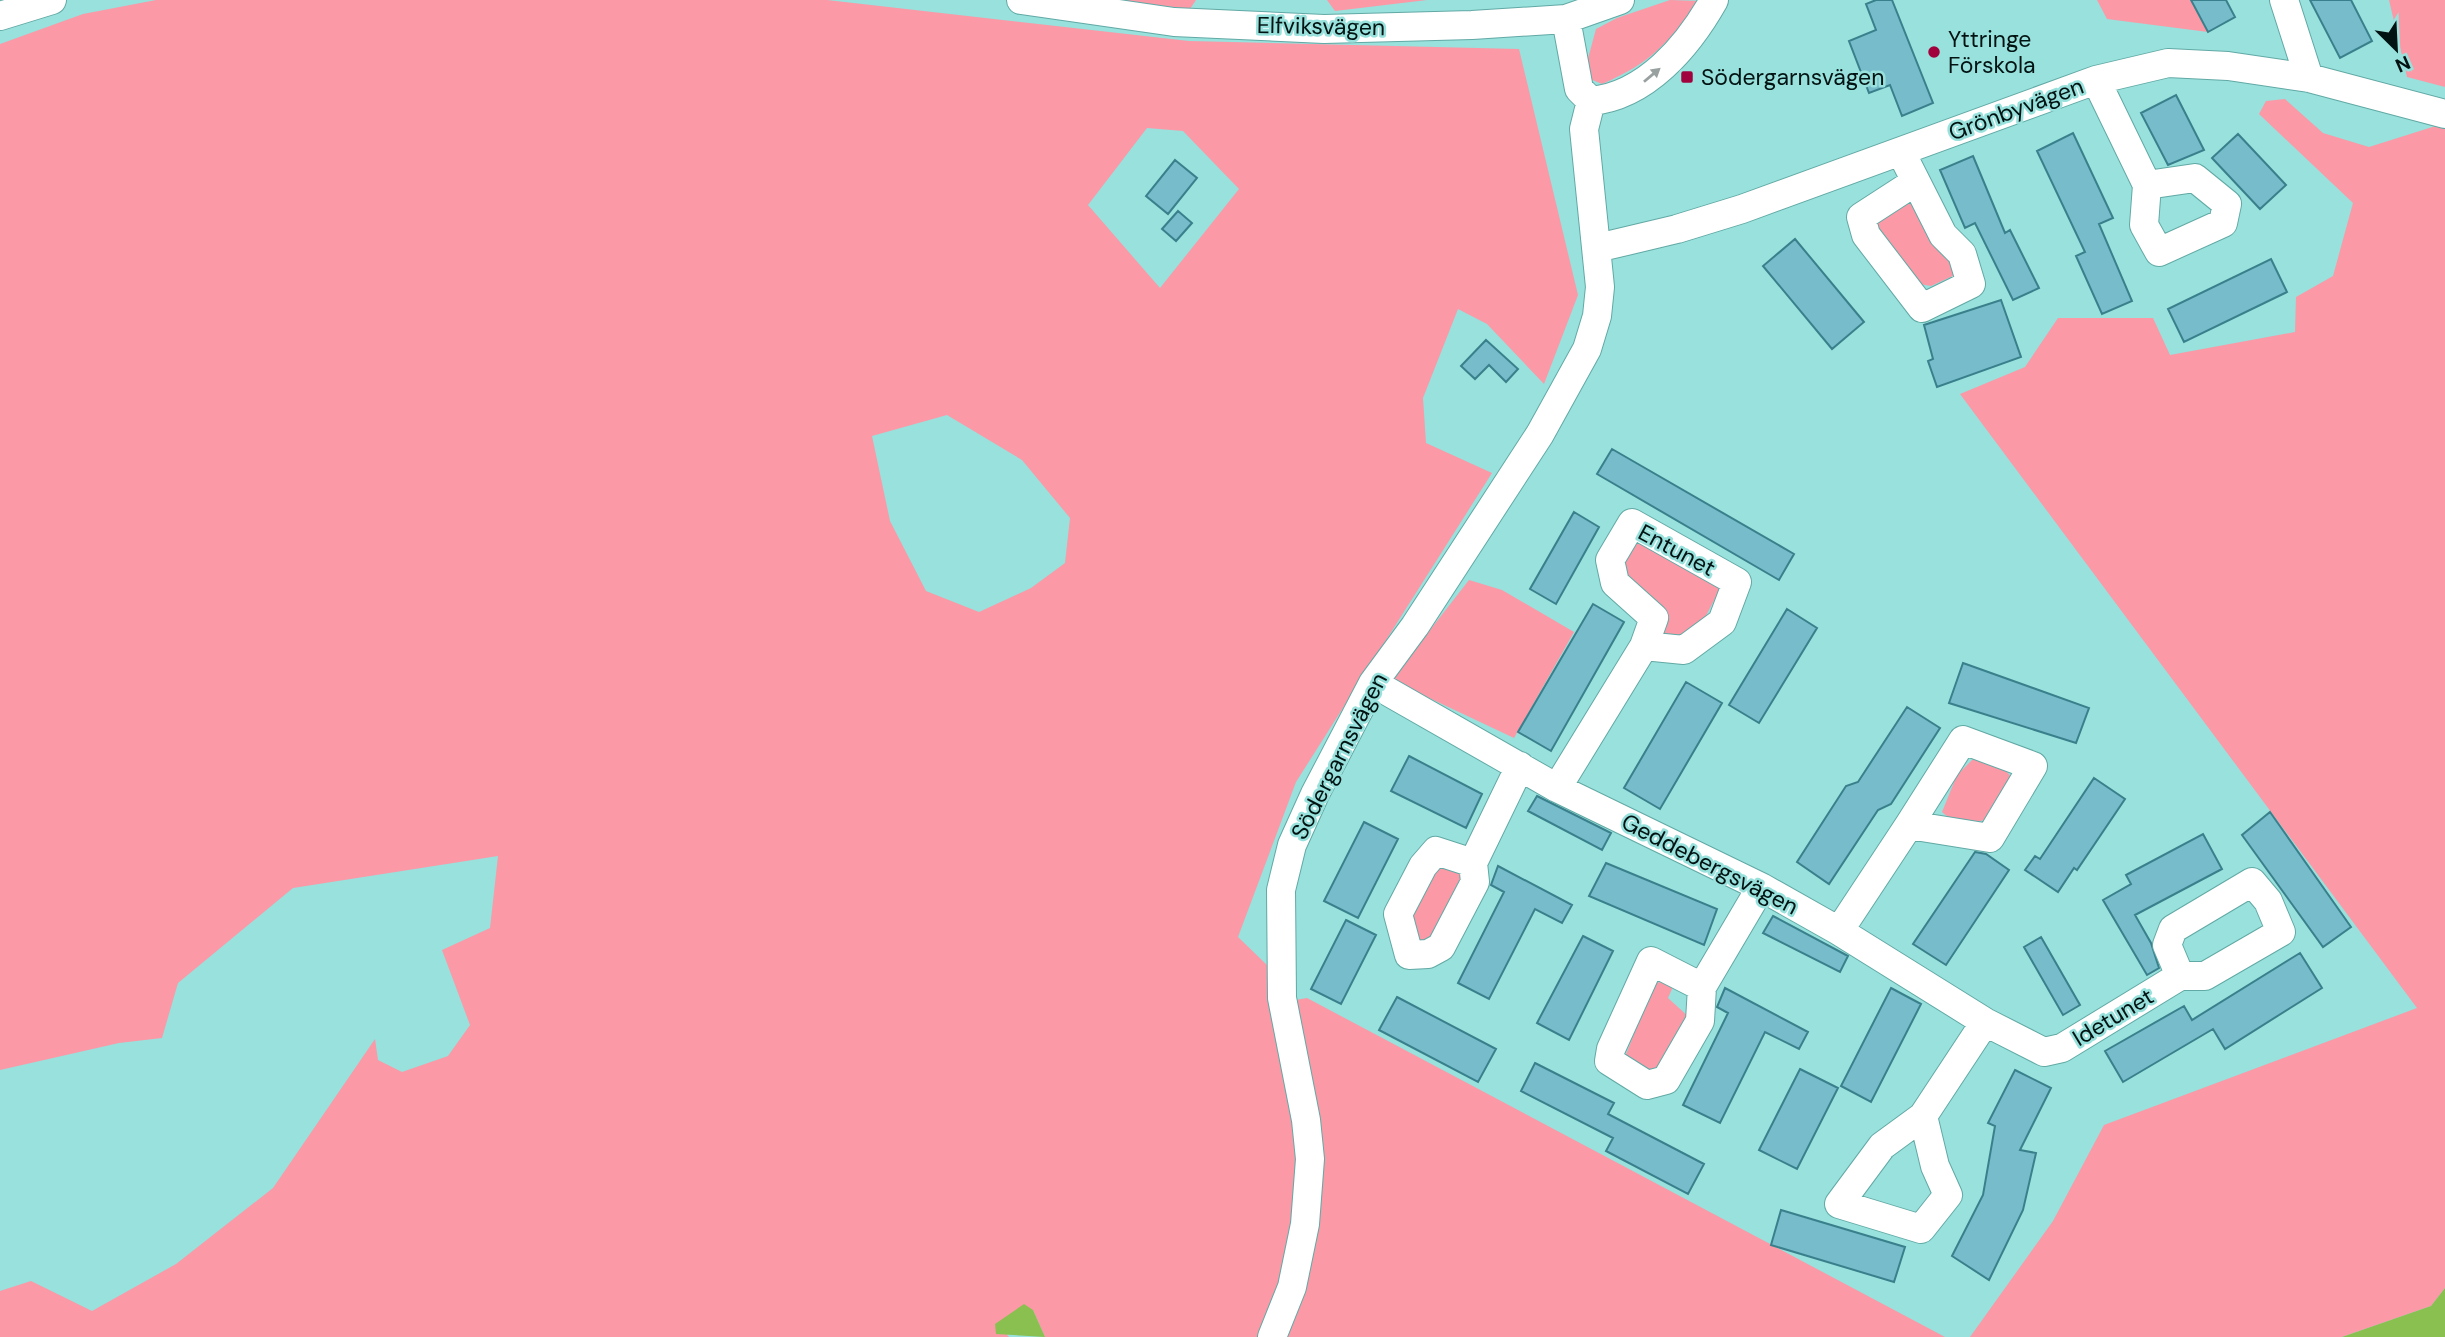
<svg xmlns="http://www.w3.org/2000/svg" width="2445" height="1337" viewBox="0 0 2445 1337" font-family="'DM Sans',sans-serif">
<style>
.green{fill:#fb99a7;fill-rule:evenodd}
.water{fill:#8ac04f}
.building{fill:#76bcca;stroke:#39808c;stroke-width:2}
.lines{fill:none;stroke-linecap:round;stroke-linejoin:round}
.minor-casing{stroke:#61a9a5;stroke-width:30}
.minor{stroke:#fff;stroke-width:28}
.oneway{fill:#99a1a0}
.poi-dot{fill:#a1023d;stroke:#98e1dc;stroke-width:2.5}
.labels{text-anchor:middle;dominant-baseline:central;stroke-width:5;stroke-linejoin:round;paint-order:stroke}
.street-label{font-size:23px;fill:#001312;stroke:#98e1dc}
.poi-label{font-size:23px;fill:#001312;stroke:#98e1dc;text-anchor:start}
</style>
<rect width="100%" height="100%" fill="#98e1dc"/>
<path class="green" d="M 156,0 L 827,0 L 1189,41 L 1519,49 L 1578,295 L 1544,384 L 1487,324 L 1458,309 L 1423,398 L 1426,443 L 1492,473 L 1296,782 L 1238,937 L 1268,966 L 1272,1004 L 1307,998 L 1945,1337 L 1045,1337 L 1033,1310 L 1007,1335 L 1009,1337 L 0,1337 L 0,1291 L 31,1281 L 92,1311 L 176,1264 L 273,1188 L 375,1039 L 378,1060 L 402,1072 L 448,1056 L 470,1025 L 442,950 L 490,928 L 498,856 L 293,888 L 178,983 L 162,1038 L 119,1043 L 0,1070 L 0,44 L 83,14 ZM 1147,128 L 1183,131 L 1239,189 L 1160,288 L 1088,205 ZM 947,415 L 1022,460 L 1070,518 L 1065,563 L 1031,588 L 979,612 L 926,591 L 890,521 L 872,436 Z
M 1112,0 L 1196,0 L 1190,9 Z
M 1327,0 L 1427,0 L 1335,11 Z
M 1670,0 L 1700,1 C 1667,43 1653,62 1602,84 L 1590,79 L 1586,66 L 1596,29 L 1617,18 Z
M 2097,0 L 2191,0 L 2208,32 L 2107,19 Z
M 2389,0 L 2445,0 L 2445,87 L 2407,77 Z
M 2285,99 L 2323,133 L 2369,147 L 2445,123 L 2445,1288 L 2431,1306 L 2342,1337 L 1970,1337 L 2053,1221 L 2104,1125 L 2417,1008 L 1960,394 L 2025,367 L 2058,318 L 2153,318 L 2170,355 L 2295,332 L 2296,297 L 2333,276 L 2353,203 L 2259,114 L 2266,101 Z
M 1908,194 C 1918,213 1922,237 1944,243 L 1955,275 L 1931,286 L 1919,284 L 1871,231 L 1876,214 Z
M 1634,541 L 1644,541 L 1712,577 L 1720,589 L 1699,629 L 1662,642 L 1626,583 L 1623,553 Z
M 1469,580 L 1502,590 L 1574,632 L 1514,738 L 1391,680 Z
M 1975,757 L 2000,764 L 2012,778 L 1984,820 C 1966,825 1956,824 1942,812 L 1957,775 Z
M 1439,862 L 1464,875 L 1430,942 L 1421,941 L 1407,926 Z
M 1676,980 L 1668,998 L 1690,1018 L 1658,1080 L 1625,1057 L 1654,983 Z"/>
<path class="water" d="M 2445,1288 L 2445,1337 L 2342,1337 L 2431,1306 Z
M 1024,1304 L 1033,1310 L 1045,1337 L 996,1334 L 995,1324 Z"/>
<path class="building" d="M 1876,0 L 1892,0 L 1933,103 L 1902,116 L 1890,85 L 1869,93 L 1849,41 L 1876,30 L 1866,4 Z
M 2191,0 L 2226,0 L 2235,17 L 2208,32 Z
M 2310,0 L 2351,0 L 2372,41 L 2340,58 Z
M 2176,95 L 2204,150 L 2168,165 L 2141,113 Z
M 2073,133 L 2113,218 L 2099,224 L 2132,301 L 2102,314 L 2076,256 L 2085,252 L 2037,151 Z
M 2238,134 L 2286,185 L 2260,209 L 2212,158 Z
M 1973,156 L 2005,233 L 2010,230 L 2039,288 L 2013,300 L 1975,223 L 1965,228 L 1940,170 Z
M 1175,160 L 1197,178 L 1168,214 L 1146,196 Z
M 1178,211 L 1192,223 L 1176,241 L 1162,229 Z
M 1795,239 L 1864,322 L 1832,349 L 1763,266 Z
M 2271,259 L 2287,292 L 2184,342 L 2168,309 Z
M 2001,300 L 2021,357 L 1937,387 L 1928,361 L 1933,359 L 1924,325 Z
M 1486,340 L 1518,369 L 1506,382 L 1489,365 L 1475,379 L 1461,366 Z
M 1612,449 L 1794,554 L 1779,580 L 1597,474 Z
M 1574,512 L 1599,527 L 1556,604 L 1530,589 Z
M 1593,604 L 1624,622 L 1551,751 L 1518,732 Z
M 1787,609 L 1817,628 L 1759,723 L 1729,705 Z
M 1963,663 L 2089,708 L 2076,743 L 1949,703 Z
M 1686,682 L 1722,703 L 1660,809 L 1624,788 Z
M 1907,707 L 1940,728 L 1891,804 L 1878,810 L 1829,884 L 1797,862 L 1846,786 L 1858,782 Z
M 1409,756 L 1482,794 L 1466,828 L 1391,791 Z
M 2094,778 L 2125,799 L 2077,870 L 2074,868 L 2058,892 L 2025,870 L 2035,856 L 2040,859 Z
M 1537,796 L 1611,833 L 1602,850 L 1528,811 Z
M 2270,812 L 2351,927 L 2323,947 L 2242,835 Z
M 1364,822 L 1398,839 L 1358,918 L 1324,901 Z
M 2203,834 L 2222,869 L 2135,915 L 2151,943 L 2159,968 L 2147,975 L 2103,900 L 2131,884 L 2126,875 Z
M 1975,852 L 1986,854 L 2009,870 L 1946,965 L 1913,944 Z
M 1606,863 L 1717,909 L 1704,945 L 1589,896 Z
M 1498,866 L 1572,905 L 1562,923 L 1535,909 L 1489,999 L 1458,983 L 1504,892 L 1491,885 Z
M 1773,916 L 1848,956 L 1840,972 L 1763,933 Z
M 1346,920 L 1376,935 L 1341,1004 L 1311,989 Z
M 1583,936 L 1613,951 L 1569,1040 L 1537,1023 Z
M 2041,937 L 2080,1005 L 2063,1015 L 2024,947 Z
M 2300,953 L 2322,988 L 2225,1049 L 2213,1029 L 2123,1082 L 2105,1051 L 2184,1006 L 2192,1020 Z
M 1725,988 L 1808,1032 L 1799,1049 L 1765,1032 L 1720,1123 L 1683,1105 L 1728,1013 L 1717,1007 Z
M 1891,988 L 1921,1004 L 1871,1102 L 1841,1086 Z
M 1397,997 L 1496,1049 L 1478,1082 L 1379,1030 Z
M 1535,1063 L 1614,1103 L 1608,1114 L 1704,1164 L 1688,1194 L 1606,1151 L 1613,1138 L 1521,1091 Z
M 1800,1069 L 1838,1088 L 1797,1169 L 1759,1150 Z
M 2015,1070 L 2051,1088 L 2020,1150 L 2036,1153 L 2023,1210 L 1989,1280 L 1952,1256 L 1983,1195 L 1995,1126 L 1988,1123 Z
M 1781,1210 L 1905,1247 L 1894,1282 L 1771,1245 Z"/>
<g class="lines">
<defs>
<path id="minor" d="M 1021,0 L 1174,22 L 1324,29 L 1472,25 L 1566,19 L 1620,0
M 2284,0 L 2309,78
M 0,16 L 52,0
M 1566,19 L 1579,89 L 1591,101
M 2096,80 L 2147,185 L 2195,178 L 2227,204 L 2223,223 L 2159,252 L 2144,225 L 2147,185
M 1591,101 C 1646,96 1688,46 1714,0
M 1901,152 L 1943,235 L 1962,254 L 1971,284 L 1922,308 L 1866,235 L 1861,217 L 1915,182
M 1597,248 L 1677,229 L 1742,209 L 2096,80 L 2168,63 L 2228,66 L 2309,78 L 2445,114
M 1373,683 L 1557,788 L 1761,887 L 1839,931 L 1985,1022 L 2044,1052 L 2062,1048 L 2180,976 L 2205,976 L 2281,932 L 2268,901 L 2252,882 L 2173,929 L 2167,945 L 2180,976
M 1557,788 L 1644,646 L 1684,650 L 1722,622 L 1737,582 L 1632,523 L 1610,560 L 1615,583 L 1654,618 L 1644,646
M 1473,863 L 1475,882 L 1441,947 L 1428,954 L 1409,955 L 1398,914 L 1423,866 L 1436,851 L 1473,863 L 1520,766
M 1839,931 L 1909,825 L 1990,838 L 2033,766 L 1963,740 L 1909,825
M 1702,987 L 1651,961 L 1611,1049 L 1609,1061 L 1647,1085 L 1666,1080 L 1700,1021 L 1702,987 L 1761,887
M 1923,1116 L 1935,1166 L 1948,1195 L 1921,1229 L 1839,1204 L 1882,1146 L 1923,1116 L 1985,1022
M 1272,1337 L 1292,1287 L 1305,1224 L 1310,1159 L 1306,1120 L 1282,998 L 1281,890 L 1292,845 L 1315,794 L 1373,683 L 1415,626 L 1540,434 L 1587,349 L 1597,316 L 1600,287 L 1584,129 L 1591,101"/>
</defs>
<use href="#minor" class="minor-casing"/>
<use href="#minor" class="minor"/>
</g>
<defs><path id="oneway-solid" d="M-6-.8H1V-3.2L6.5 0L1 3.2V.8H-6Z" transform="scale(1.75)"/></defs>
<use class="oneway" href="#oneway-solid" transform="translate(1652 75) rotate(-40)"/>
<g class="poi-dot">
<circle cx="1934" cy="52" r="7"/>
<rect x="1680" y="70" width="14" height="14" rx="3.5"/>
</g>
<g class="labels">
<g class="street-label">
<text transform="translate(1321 26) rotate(1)">Elfviksvägen</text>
<text transform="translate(2016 109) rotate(-20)">Grönbyvägen</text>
<text transform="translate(1677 550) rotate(28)">Entunet</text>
<text transform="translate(1339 756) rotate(-63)">Södergarnsvägen</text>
<text transform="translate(1710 864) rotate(27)">Geddebergsvägen</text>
<text transform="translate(2113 1017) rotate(-31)">Idetunet</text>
</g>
<g class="poi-label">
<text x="1948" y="39">Yttringe<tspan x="1948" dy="26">Förskola</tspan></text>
<text x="1701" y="77">Södergarnsvägen</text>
</g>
</g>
<g transform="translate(2396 49) rotate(156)" stroke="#98e1dc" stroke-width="5" paint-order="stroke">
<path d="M0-5L12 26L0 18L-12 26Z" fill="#001312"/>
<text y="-10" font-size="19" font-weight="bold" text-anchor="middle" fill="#001312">N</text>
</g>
</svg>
